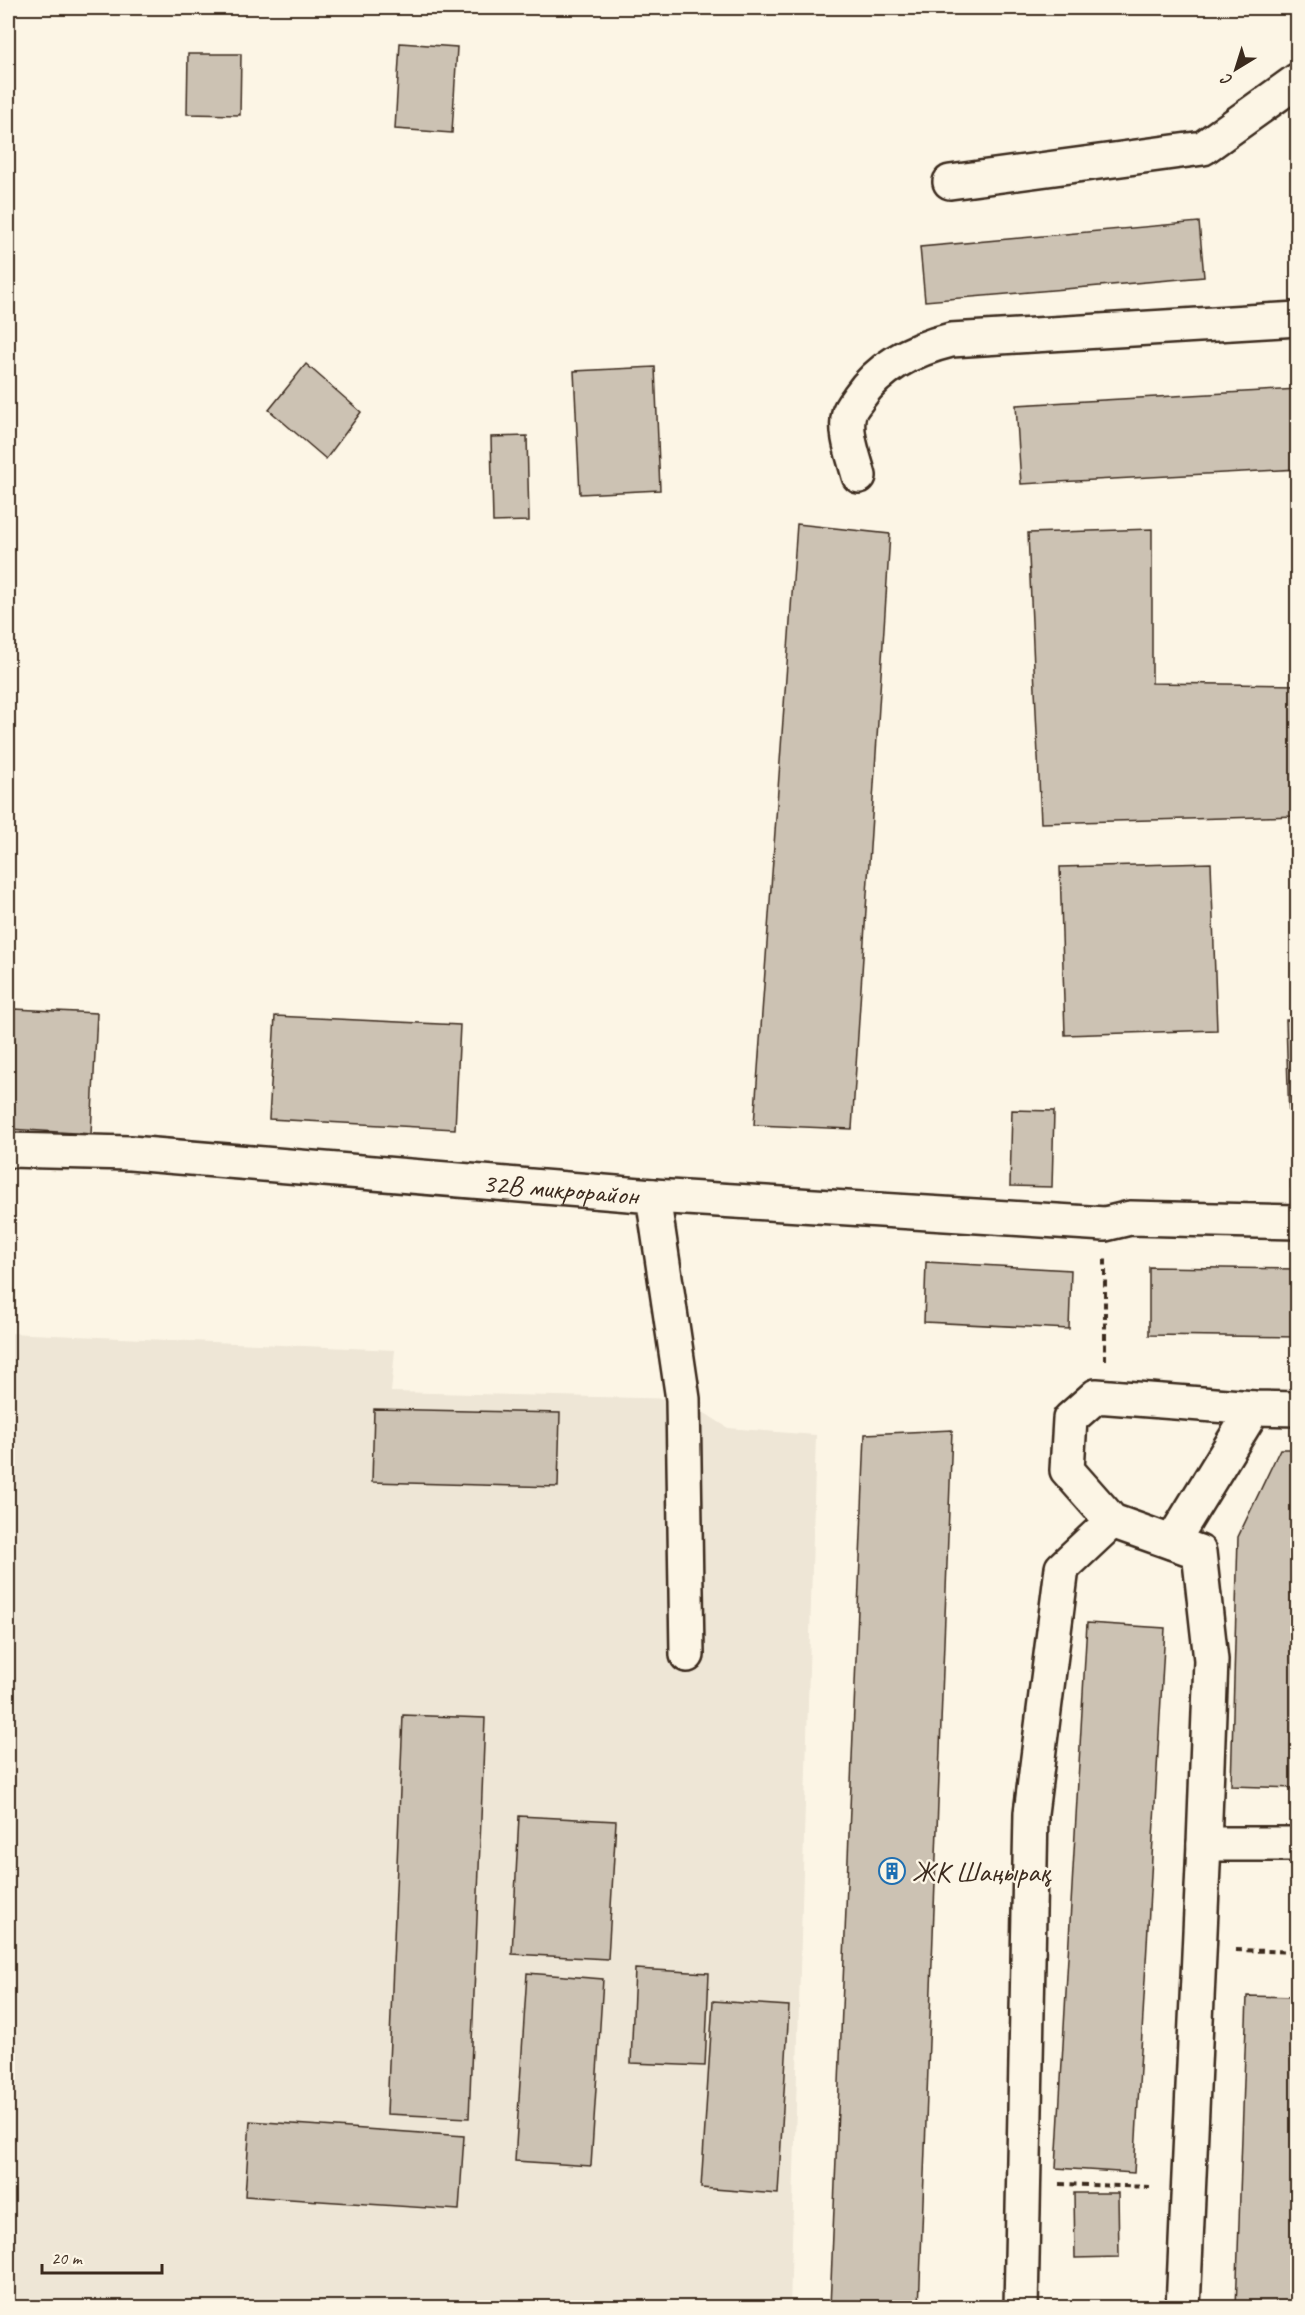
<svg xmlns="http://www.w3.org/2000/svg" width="1305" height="2315" viewBox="0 0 1305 2315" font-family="Caveat,sans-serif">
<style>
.built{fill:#eee6d6}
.building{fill:#ccc2b3;stroke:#3b2a1e;stroke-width:1.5}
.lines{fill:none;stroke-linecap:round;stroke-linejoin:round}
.minor-casing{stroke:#3b2a1e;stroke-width:38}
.path{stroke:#3b2a1e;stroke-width:4;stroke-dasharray:6 4.5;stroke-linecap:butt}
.minor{stroke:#fcf5e5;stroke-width:33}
.labels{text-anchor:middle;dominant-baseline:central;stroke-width:5;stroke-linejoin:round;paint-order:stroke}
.street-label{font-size:28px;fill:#3b2a1e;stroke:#fcf5e5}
.poi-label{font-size:28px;fill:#3b2a1e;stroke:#fcf5e5;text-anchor:start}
</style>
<rect width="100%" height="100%" fill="#fcf5e5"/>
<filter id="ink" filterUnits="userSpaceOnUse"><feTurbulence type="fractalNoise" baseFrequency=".0167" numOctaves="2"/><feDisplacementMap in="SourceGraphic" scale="12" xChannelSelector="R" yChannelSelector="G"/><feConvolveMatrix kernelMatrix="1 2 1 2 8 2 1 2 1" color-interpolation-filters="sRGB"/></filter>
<g filter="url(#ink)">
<path class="built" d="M 8,1333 L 395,1350 L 391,1392 L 683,1399 L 728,1428 L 816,1435 L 790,2307 L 8,2308 Z"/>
<path class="building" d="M 400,43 L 457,47 L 452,133 L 395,129 Z
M 188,54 L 241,54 L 240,115 L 187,114 Z
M 1199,222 L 1204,277 L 925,301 L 920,247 Z
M 306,364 L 361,412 L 326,459 L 269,410 Z
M 655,367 L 660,490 L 580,494 L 574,371 Z
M 1298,389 L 1298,469 L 1021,484 L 1016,405 Z
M 527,436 L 529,521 L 493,522 L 491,437 Z
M 797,524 L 890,534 L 852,1129 L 754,1125 Z
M 1152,529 L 1152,683 L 1298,685 L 1298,816 L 1041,823 L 1028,533 Z
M 1211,863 L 1217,1030 L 1065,1035 L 1060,867 Z
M 14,1009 L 97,1013 L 91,1134 L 9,1129 Z
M 275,1016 L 460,1025 L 455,1129 L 269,1119 Z
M 1286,1020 L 1298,1020 L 1298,1188 L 1291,1188 Z
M 1012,1110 L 1054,1111 L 1052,1187 L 1010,1186 Z
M 926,1262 L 1071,1270 L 1069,1329 L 924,1322 Z
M 1149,1267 L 1298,1269 L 1298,1337 L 1149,1335 Z
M 374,1409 L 560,1413 L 558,1487 L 372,1482 Z
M 952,1430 L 919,2308 L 830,2308 L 865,1434 Z
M 1280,1449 L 1298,1449 L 1296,1788 L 1231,1786 L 1238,1537 Z
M 1087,1623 L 1165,1628 L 1134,2173 L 1056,2168 Z
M 403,1715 L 485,1718 L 469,2118 L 387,2114 Z
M 519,1816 L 616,1821 L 608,1959 L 512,1954 Z
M 635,1969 L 709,1973 L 705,2066 L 631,2063 Z
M 527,1973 L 603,1979 L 591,2166 L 515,2161 Z
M 1247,1996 L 1298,1997 L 1298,2308 L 1236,2308 Z
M 713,2001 L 789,2006 L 778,2194 L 701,2188 Z
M 250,2121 L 464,2136 L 459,2210 L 245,2196 Z
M 1074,2193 L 1118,2193 L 1119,2257 L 1075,2258 Z"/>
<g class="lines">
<defs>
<g id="minor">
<path d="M 950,182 L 1203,148 L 1298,80"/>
<path d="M 859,476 C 854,457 844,433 849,413 C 851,407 856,402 859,397 C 881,365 914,349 951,340 L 1298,319"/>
<path id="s1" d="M 8,1150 L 130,1153 L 653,1196 L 683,1399 L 687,1655"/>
<path d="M 653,1196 L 1105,1224 L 1130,1218 L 1298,1222"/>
<path d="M 1298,1409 L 1254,1408 L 1096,1396 L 1070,1419 L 1067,1470 L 1112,1521 L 1199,1552 L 1211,1660 L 1204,1844 L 1298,1844"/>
<path d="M 1172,1542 L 1254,1408"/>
<path d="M 1021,2308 L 1031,1813 L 1062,1568 L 1112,1521"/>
<path d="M 1183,2308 L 1204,1844"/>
</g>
</defs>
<use href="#minor" class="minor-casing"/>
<path class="path" d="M 1105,1360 L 1105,1259
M 1236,1950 L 1298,1952
M 1060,2184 L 1152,2187"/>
<use href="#minor" class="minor"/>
</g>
</g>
<defs>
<symbol id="building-ring" viewBox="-11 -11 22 22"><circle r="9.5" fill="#fcf5e5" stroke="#1f6fb2" stroke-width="1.5"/><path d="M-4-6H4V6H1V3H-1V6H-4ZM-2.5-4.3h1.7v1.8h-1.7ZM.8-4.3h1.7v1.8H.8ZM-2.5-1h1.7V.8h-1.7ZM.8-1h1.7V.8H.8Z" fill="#1f6fb2"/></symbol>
</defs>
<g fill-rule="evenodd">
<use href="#building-ring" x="877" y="1856" width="30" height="30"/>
</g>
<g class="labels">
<g class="street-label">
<text stroke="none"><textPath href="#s1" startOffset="554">32В микрорайон</textPath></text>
</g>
<g class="poi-label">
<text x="912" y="1871">ЖК Шаңырақ</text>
</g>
</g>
<rect width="1305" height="2315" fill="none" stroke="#fcf5e5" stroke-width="30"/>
<rect x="15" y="15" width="1275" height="2285" fill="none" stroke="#3b2a1e" stroke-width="2" filter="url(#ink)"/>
<g transform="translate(1236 69) rotate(218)" stroke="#fcf5e5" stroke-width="4.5" paint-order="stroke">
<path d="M0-4.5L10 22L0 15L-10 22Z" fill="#3b2a1e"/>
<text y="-9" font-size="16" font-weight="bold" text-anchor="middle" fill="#3b2a1e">С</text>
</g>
<path d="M42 2264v9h120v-9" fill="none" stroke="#3b2a1e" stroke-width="3"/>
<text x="51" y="2264" font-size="18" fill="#3b2a1e" stroke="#fcf5e5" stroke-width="4.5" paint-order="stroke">20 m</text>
</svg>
